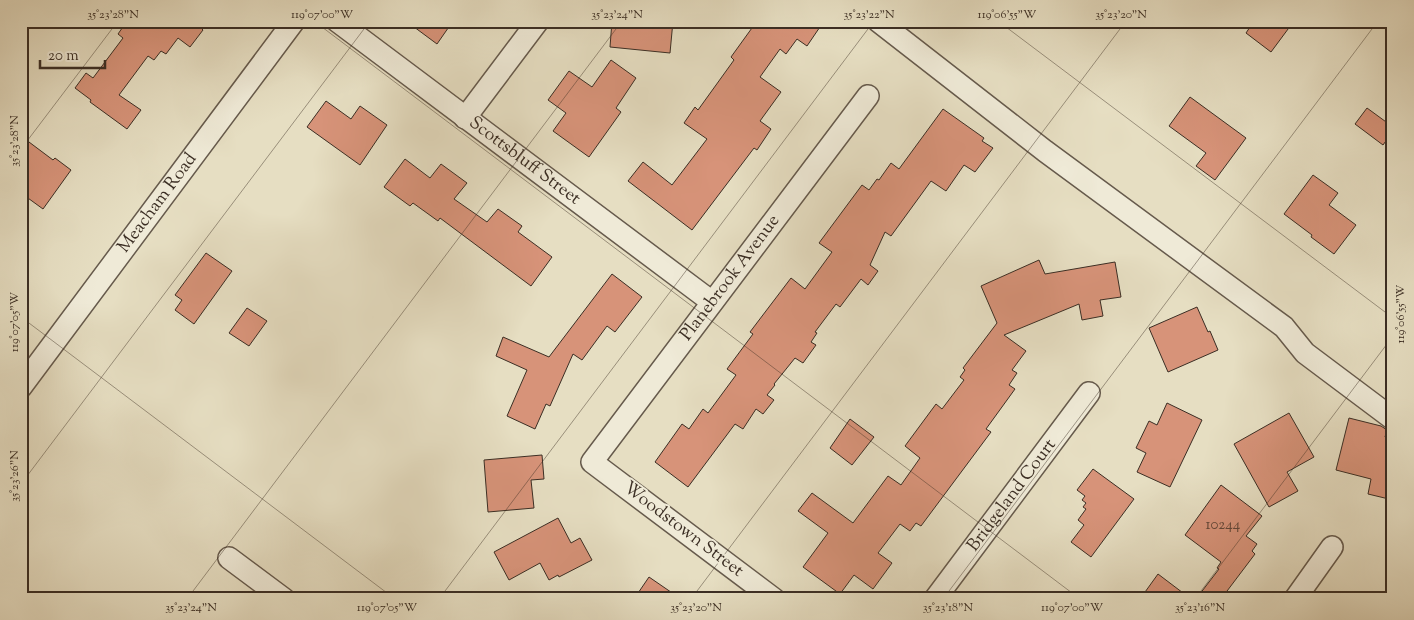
<svg xmlns="http://www.w3.org/2000/svg" width="1414" height="620" viewBox="0 0 1414 620" font-family="'Sorts Mill Goudy',serif">
<style>
.building{fill:#d79379;stroke:#3b2e24}
.lines{fill:none;stroke-linecap:round;stroke-linejoin:round}
.minor-casing{stroke:#665a4c;stroke-width:24}
.minor{stroke:#efead7;stroke-width:21}
.ticks{fill:none;stroke:#3b2e24;stroke-width:1;stroke-opacity:0.45}
.labels{text-anchor:middle;dominant-baseline:central;stroke-width:4;stroke-linejoin:round;paint-order:stroke}
.number-label{font-size:15px;fill:#624739}
.street-label{font-size:18px;fill:#3b2e24;stroke:#efead7}
.neatline{fill:none;stroke:#3b2e24;stroke-width:2}
.ticks-label{font-size:12px;text-anchor:middle;fill:#3b2e24}
</style>
<rect width="100%" height="100%" fill="#e6dec2"/>
<filter id="stains"><feTurbulence type="fractalNoise" baseFrequency=".004" numOctaves="4"/><feColorMatrix values="0 0 0 0 .2 0 0 0 0 .09 0 0 0 0 .02 0 0 0 .5 -.17"/></filter>
<radialGradient id="worn" r=".72"><stop offset=".6" stop-color="#630" stop-opacity="0"/><stop offset="1" stop-color="#630" stop-opacity=".3"/></radialGradient>
<path class="building" d="M 127,21 L 207,21 L 202,29 L 203,30 L 190,47 L 178,38 L 166,54 L 161,51 L 154,60 L 148,56 L 119,95 L 141,110 L 127,129 L 90,102 L 91,100 L 75,88 L 86,73 L 93,78 L 123,38 L 118,34 Z
M 406,21 L 453,21 L 437,44 Z
M 612,21 L 673,21 L 670,53 L 610,47 Z
M 757,21 L 824,21 L 807,46 L 797,39 L 786,54 L 780,49 L 760,77 L 781,92 L 760,121 L 771,129 L 757,150 L 754,148 L 692,230 L 628,181 L 643,162 L 672,185 L 707,139 L 684,123 L 695,107 L 698,110 L 734,60 L 731,57 Z
M 1254,21 L 1294,21 L 1271,52 L 1246,33 Z
M 611,60 L 636,78 L 616,108 L 621,112 L 589,157 L 553,131 L 566,113 L 548,100 L 569,71 L 592,87 Z
M 1190,97 L 1246,138 L 1215,180 L 1196,166 L 1206,153 L 1169,126 Z
M 326,101 L 351,119 L 360,106 L 387,125 L 360,165 L 307,127 Z
M 1367,108 L 1393,127 L 1393,131 L 1383,145 L 1355,124 Z
M 943,109 L 984,138 L 982,141 L 993,148 L 975,172 L 964,165 L 946,191 L 931,181 L 891,236 L 885,232 L 870,265 L 878,271 L 868,285 L 861,279 L 840,307 L 836,304 L 815,332 L 817,333 L 811,342 L 816,345 L 803,363 L 795,358 L 774,384 L 775,385 L 767,395 L 774,400 L 763,414 L 756,409 L 743,429 L 735,424 L 688,487 L 655,462 L 682,424 L 689,429 L 703,409 L 708,413 L 736,375 L 727,369 L 753,334 L 750,332 L 791,278 L 805,289 L 832,252 L 819,243 L 862,185 L 869,190 L 877,179 L 879,180 L 891,163 L 899,169 Z
M 21,136 L 53,160 L 55,158 L 71,170 L 43,209 L 21,193 Z
M 405,159 L 430,178 L 441,164 L 467,183 L 454,199 L 487,222 L 498,209 L 522,226 L 518,232 L 552,257 L 531,286 L 440,218 L 438,221 L 413,203 L 410,206 L 384,187 Z
M 1313,175 L 1338,193 L 1329,205 L 1356,225 L 1334,254 L 1311,237 L 1312,235 L 1284,214 Z
M 206,253 L 232,271 L 194,324 L 175,310 L 182,300 L 175,295 Z
M 1039,260 L 1045,274 L 1115,262 L 1121,297 L 1100,300 L 1103,316 L 1082,320 L 1079,304 L 1004,335 L 1026,351 L 1012,370 L 1017,373 L 1009,385 L 1015,389 L 986,429 L 991,432 L 921,526 L 916,523 L 910,531 L 900,524 L 878,553 L 892,563 L 873,589 L 854,575 L 840,594 L 803,567 L 828,533 L 798,511 L 812,493 L 853,523 L 888,476 L 901,485 L 920,458 L 905,446 L 936,404 L 942,409 L 964,380 L 960,377 L 965,370 L 963,368 L 997,323 L 981,286 Z
M 612,274 L 642,297 L 615,332 L 607,326 L 582,360 L 573,354 L 550,406 L 546,404 L 535,429 L 507,416 L 527,370 L 496,356 L 503,337 L 549,357 Z
M 1197,307 L 1208,332 L 1210,331 L 1218,350 L 1168,372 L 1149,328 Z
M 247,308 L 267,321 L 249,346 L 229,333 Z
M 1167,403 L 1202,420 L 1170,487 L 1137,472 L 1146,453 L 1136,448 L 1149,421 L 1157,425 Z
M 1289,413 L 1314,457 L 1287,472 L 1298,491 L 1269,507 L 1234,444 Z
M 1349,418 L 1381,426 L 1387,430 L 1385,437 L 1393,439 L 1393,500 L 1368,494 L 1371,479 L 1336,470 Z
M 850,419 L 874,437 L 852,465 L 830,448 Z
M 542,455 L 544,479 L 531,480 L 534,508 L 488,512 L 484,460 Z
M 1093,469 L 1134,499 L 1091,557 L 1071,542 L 1084,525 L 1078,520 L 1086,509 L 1083,507 L 1086,503 L 1082,500 L 1085,496 L 1077,490 Z
M 1221,485 L 1262,516 L 1246,536 L 1257,544 L 1252,551 L 1255,554 L 1221,599 L 1196,599 L 1219,569 L 1217,568 L 1221,562 L 1185,535 Z
M 558,518 L 571,543 L 580,538 L 592,560 L 559,577 L 558,575 L 549,580 L 540,563 L 509,580 L 494,552 Z
M 1158,574 L 1191,599 L 1140,599 Z
M 649,577 L 681,599 L 634,599 Z"/>
<g class="lines">
<defs>
<g id="minor">
<path id="s1" d="M 337,21 L 712,302"/>
<path d="M 878,21 L 1045,151 L 1284,327 L 1305,353 L 1393,419"/>
<path d="M 465,118 L 538,21"/>
<path id="s2" d="M 21,387 L 294,21"/>
<path d="M 229,558 L 284,599"/>
<path id="s3" d="M 774,599 L 592,462 L 868,96"/>
<path id="s4" d="M 935,599 L 1089,393"/>
<path d="M 1295,599 L 1332,547"/>
</g>
</defs>
<use href="#minor" class="minor-casing"/>
<use href="#minor" class="minor"/>
</g>
<path class="ticks" d="M 314,21 L 1080,599M 998,21 L 1393,318M 21,149 L 118,21M 21,317 L 395,599M 21,484 L 370,21M 187,599 L 622,21M 439,599 L 874,21M 691,599 L 1126,21M 943,599 L 1378,21M 1195,599 L 1393,336"/>
<g class="labels">
<g class="number-label">
<text x="1223" y="525">10244</text>
</g>
<g class="street-label">
<text stroke="none"><textPath href="#s1" startOffset="234">Scottsbluff Street</textPath></text>
<text stroke="none"><textPath href="#s2" startOffset="229">Meacham Road</textPath></text>
<text stroke="none"><textPath href="#s3" startOffset="458">Planebrook Avenue</textPath></text>
<text stroke="none"><textPath href="#s4" startOffset="129">Bridgeland Court</textPath></text>
<text transform="translate(683 530) rotate(37)">Woodstown Street</text>
</g>
</g>
<rect width="1414" height="620" fill="none" stroke="#e6dec2" stroke-width="55"/>
<path d="M40 60v8h65v-8" fill="none" stroke="#3b2e24" stroke-width="2.5"/>
<text x="48" y="60" font-size="15" fill="#3b2e24" stroke="#efead7" stroke-width="4" paint-order="stroke">20 m</text>
<rect x="28" y="28" width="1358" height="564" class="neatline"/>
<g class="ticks-label">
<text x="113" y="18">35°23'28"N</text>
<text x="322" y="18">119°07'00"W</text>
<text x="617" y="18">35°23'24"N</text>
<text x="869" y="18">35°23'22"N</text>
<text x="1007" y="18">119°06'55"W</text>
<text x="1121" y="18">35°23'20"N</text>
<text transform="translate(14 141) rotate(-90)" y="4">35°23'28"N</text>
<text transform="translate(1400 314) rotate(-90)" y="4">119°06'55"W</text>
<text transform="translate(14 322) rotate(-90)" y="4">119°07'05"W</text>
<text transform="translate(14 476) rotate(-90)" y="4">35°23'26"N</text>
<text x="191" y="611">35°23'24"N</text>
<text x="387" y="611">119°07'05"W</text>
<text x="696" y="611">35°23'20"N</text>
<text x="948" y="611">35°23'18"N</text>
<text x="1072" y="611">119°07'00"W</text>
<text x="1200" y="611">35°23'16"N</text>
</g>
<rect width="100%" height="100%" filter="url(#stains)"/>
<rect width="100%" height="100%" fill="url(#worn)"/>
</svg>
